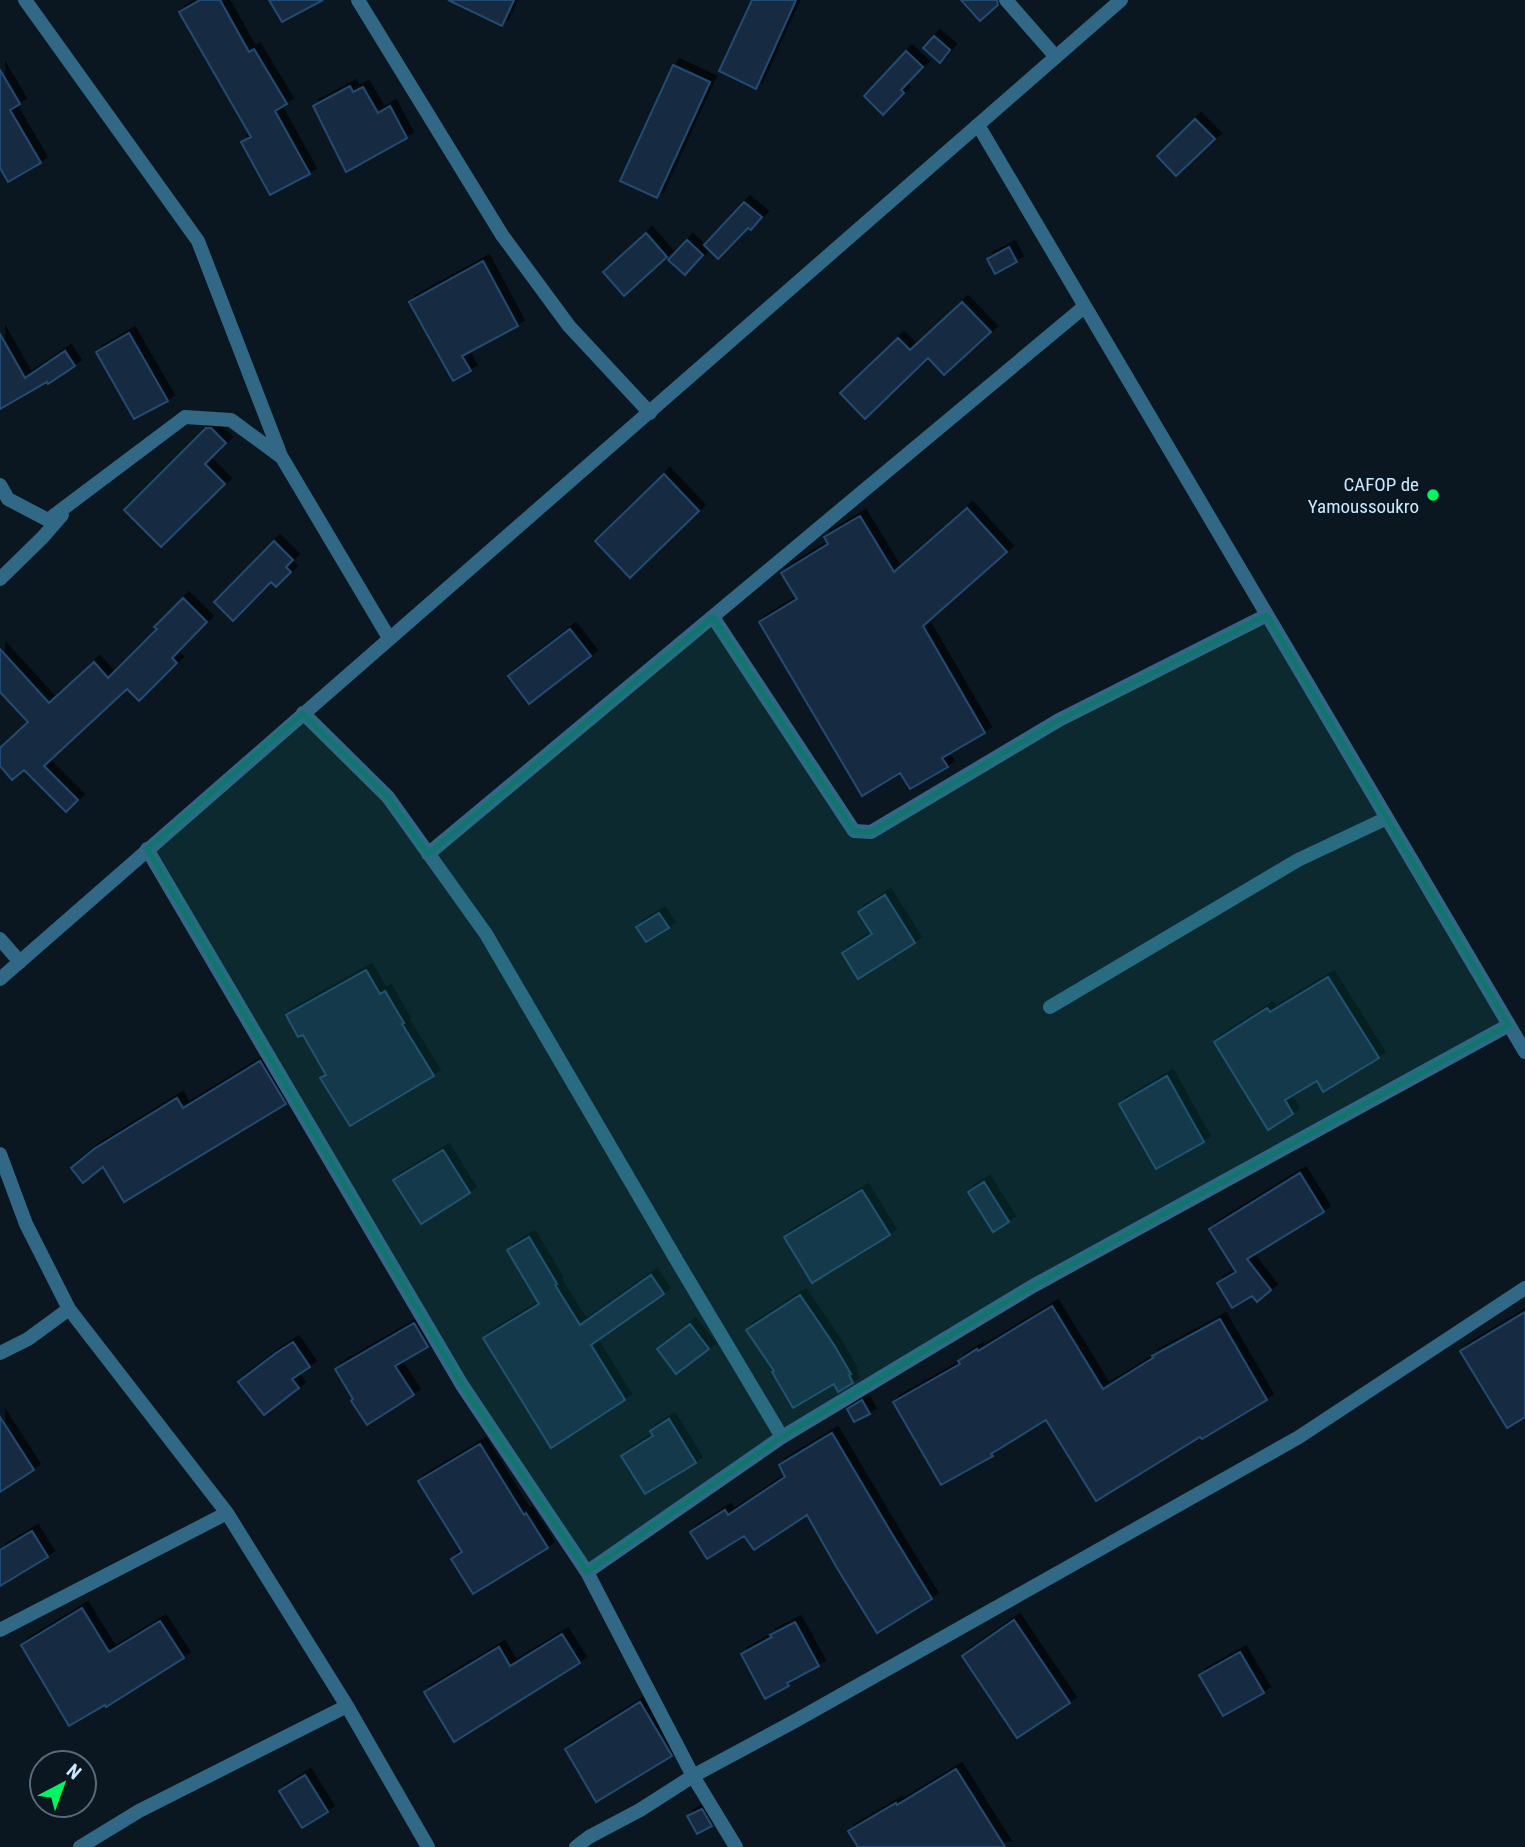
<svg xmlns="http://www.w3.org/2000/svg" width="1525" height="1847" viewBox="0 0 1525 1847" font-family="'Roboto Condensed',sans-serif">
<style>
.building{fill:#142c43;stroke:#244b72;stroke-width:2;filter:url(#shadow)}
.lines{fill:none;stroke-linecap:round;stroke-linejoin:round}
.minor{stroke:#306885;stroke-width:14}
.tertiary{stroke:#306885;stroke-width:14}
.marked{fill:#0f766e;fill-opacity:0.2;stroke:#0f766e;stroke-width:5;stroke-linejoin:round}
.poi-dot{fill:#00f562;stroke:#0a1620;stroke-width:2.5}
.labels{text-anchor:middle;dominant-baseline:central;stroke-width:5;stroke-linejoin:round;paint-order:stroke}
.poi-label{font-size:19px;fill:#cae9ff;stroke:#0a1620;text-anchor:end}
</style>
<defs>
<filter id="shadow"><feDropShadow dx="6" dy="-6" stdDeviation="0" flood-color="#0009"/></filter>
</defs>
<rect width="100%" height="100%" fill="#0a1620"/>
<path class="building" d="M 200,0 L 220,0 L 249,52 L 254,49 L 287,104 L 275,111 L 310,174 L 270,195 L 241,142 L 251,137 L 179,12 Z
M 269,0 L 323,0 L 282,22 Z
M 448,0 L 514,0 L 502,26 Z
M 752,0 L 796,0 L 756,89 L 719,71 Z
M 961,0 L 997,0 L 998,5 L 980,21 Z
M 934,36 L 950,50 L 940,63 L 923,48 Z
M 906,51 L 923,67 L 901,90 L 904,93 L 883,115 L 864,96 Z
M 673,65 L 710,82 L 657,198 L 620,181 Z
M 0,70 L 20,104 L 10,110 L 41,163 L 8,182 L 0,168 Z
M 350,86 L 353,92 L 363,87 L 378,113 L 390,106 L 407,138 L 346,172 L 313,106 Z
M 1195,119 L 1215,139 L 1176,176 L 1157,156 Z
M 744,202 L 762,217 L 751,230 L 748,228 L 718,259 L 704,245 Z
M 646,233 L 667,257 L 624,296 L 603,272 Z
M 687,240 L 703,255 L 685,275 L 668,260 Z
M 1009,247 L 1017,262 L 995,274 L 987,259 Z
M 483,261 L 518,326 L 462,356 L 471,371 L 453,381 L 409,302 Z
M 962,302 L 991,332 L 944,375 L 928,358 L 865,419 L 840,393 L 898,338 L 910,350 Z
M 129,333 L 168,401 L 134,419 L 96,352 Z
M 0,334 L 25,378 L 65,351 L 75,366 L 48,384 L 47,382 L 0,409 Z
M 206,428 L 211,428 L 226,443 L 205,464 L 225,484 L 161,547 L 124,510 Z
M 664,474 L 699,511 L 630,578 L 595,541 Z
M 967,508 L 1007,552 L 923,626 L 985,733 L 942,758 L 948,767 L 910,789 L 900,773 L 862,796 L 759,622 L 797,599 L 781,573 L 828,544 L 824,537 L 860,516 L 894,572 Z
M 274,541 L 293,560 L 286,567 L 291,572 L 276,587 L 271,582 L 233,621 L 214,602 Z
M 183,598 L 207,622 L 172,658 L 177,663 L 139,701 L 127,689 L 44,766 L 78,800 L 66,812 L 24,770 L 12,780 L 0,766 L 0,748 L 28,722 L 0,692 L 0,649 L 49,703 L 94,662 L 108,678 L 157,629 L 154,627 Z
M 570,629 L 591,656 L 529,704 L 508,676 Z
M 885,895 L 915,943 L 858,979 L 842,953 L 872,934 L 858,912 Z
M 659,913 L 669,928 L 646,942 L 636,927 Z
M 366,970 L 380,994 L 385,991 L 404,1023 L 402,1024 L 434,1076 L 350,1126 L 320,1078 L 326,1075 L 303,1035 L 298,1037 L 286,1015 Z
M 1328,977 L 1379,1058 L 1323,1092 L 1317,1081 L 1285,1100 L 1293,1114 L 1268,1130 L 1214,1042 L 1267,1008 L 1270,1012 Z
M 260,1061 L 286,1104 L 124,1202 L 103,1167 L 83,1183 L 71,1168 L 94,1149 L 177,1098 L 183,1108 Z
M 1167,1076 L 1204,1142 L 1156,1169 L 1119,1104 Z
M 443,1150 L 470,1193 L 421,1224 L 393,1180 Z
M 1300,1173 L 1324,1212 L 1247,1259 L 1271,1290 L 1257,1302 L 1252,1296 L 1232,1308 L 1217,1283 L 1236,1272 L 1209,1229 Z
M 984,1182 L 1009,1222 L 993,1232 L 968,1192 Z
M 862,1190 L 890,1235 L 812,1283 L 784,1237 Z
M 529,1237 L 557,1284 L 555,1285 L 580,1325 L 651,1275 L 664,1294 L 591,1345 L 625,1400 L 551,1448 L 483,1338 L 539,1304 L 507,1250 Z
M 800,1295 L 834,1345 L 851,1374 L 849,1375 L 853,1383 L 838,1392 L 834,1384 L 793,1408 L 772,1372 L 774,1371 L 746,1330 Z
M 1052,1306 L 1103,1389 L 1153,1358 L 1152,1356 L 1220,1319 L 1267,1400 L 1202,1439 L 1200,1437 L 1096,1501 L 1046,1420 L 991,1454 L 993,1456 L 941,1485 L 893,1402 L 960,1364 L 958,1361 L 977,1349 L 978,1351 Z
M 1525,1312 L 1525,1417 L 1507,1428 L 1460,1351 Z
M 414,1323 L 428,1347 L 395,1366 L 414,1395 L 367,1425 L 351,1401 L 353,1399 L 335,1369 Z
M 690,1324 L 709,1349 L 676,1374 L 657,1349 Z
M 293,1342 L 310,1367 L 292,1379 L 299,1388 L 264,1415 L 238,1382 L 276,1353 Z
M 862,1400 L 870,1414 L 854,1422 L 847,1409 Z
M 0,1417 L 34,1470 L 0,1492 Z
M 669,1419 L 696,1463 L 645,1494 L 621,1456 L 653,1436 L 650,1431 Z
M 832,1433 L 892,1534 L 932,1599 L 877,1633 L 837,1568 L 807,1515 L 754,1550 L 744,1536 L 707,1559 L 690,1532 L 725,1510 L 728,1515 L 785,1477 L 779,1465 Z
M 480,1444 L 524,1515 L 526,1513 L 548,1548 L 473,1594 L 451,1559 L 462,1552 L 418,1481 Z
M 32,1531 L 48,1557 L 0,1586 L 0,1550 Z
M 82,1608 L 109,1652 L 160,1621 L 184,1658 L 106,1707 L 105,1705 L 69,1726 L 21,1645 Z
M 1014,1620 L 1070,1703 L 1017,1738 L 962,1656 Z
M 795,1622 L 819,1666 L 787,1683 L 789,1686 L 765,1699 L 741,1654 L 772,1637 L 770,1635 Z
M 562,1634 L 580,1663 L 454,1742 L 424,1692 L 499,1647 L 510,1666 Z
M 1240,1652 L 1264,1693 L 1223,1716 L 1199,1675 Z
M 640,1702 L 672,1756 L 596,1802 L 565,1749 Z
M 956,1769 L 1005,1847 L 858,1847 L 848,1831 L 896,1803 L 897,1805 Z
M 305,1775 L 328,1812 L 302,1828 L 279,1791 Z
M 702,1809 L 712,1826 L 697,1834 L 687,1816 Z"/>
<g class="lines">
<path class="minor" d="M 25,0 L 198,241 L 281,456 L 389,638
M 358,0 L 502,235 L 569,326 L 650,413
M 1006,0 L 1056,57
M 978,125 L 1525,1052
M 0,485 L 8,499 L 48,520 L 185,417 L 231,420 L 280,456
M 0,579 L 43,537 L 62,515
M 713,617 L 854,831 L 871,832 L 1059,720 L 1267,615
M 303,713 L 388,797 L 486,934 L 680,1266 L 782,1437
M 147,849 L 462,1385 L 587,1572
M 428,854 L 1084,307
M 0,939 L 20,962
M 1050,1007 L 1298,860 L 1387,818
M 0,1154 L 26,1224 L 69,1309 L 227,1513 L 347,1706 L 428,1847
M 0,1353 L 28,1339 L 69,1309
M 0,1630 L 227,1513
M 80,1847 L 139,1811 L 347,1706
M 576,1847 L 589,1837 L 640,1810 L 693,1776 L 795,1721 L 1299,1437 L 1525,1288
M 736,1847 L 693,1776 L 587,1572 L 782,1437 L 1033,1286 L 1509,1025"/>
<path class="tertiary" d="M 0,979 L 1121,0"/>
</g>
<path class="marked" d="M 1267,615 L 1509,1025 L 1033,1286 L 782,1437 L 587,1572 L 462,1385 L 147,849 L 303,713 L 388,797 L 428,854 L 713,617 L 854,831 L 871,832 L 1059,720 Z"/>
<circle class="poi-dot" cx="1433" cy="495" r="7"/>
<g class="labels">
<g class="poi-label">
<text x="1419" y="484">CAFOP de<tspan x="1419" dy="22">Yamoussoukro</tspan></text>
</g>
</g>
<g transform="translate(63 1784) rotate(41)"><circle r="33" fill="#0a1620" stroke="#576a79" stroke-width="2"/>
<path d="M0-5L12 26L0 18L-12 26Z" fill="#00f562"/>
<text y="-10" font-size="19" font-weight="bold" text-anchor="middle" fill="#cae9ff">N</text>
</g>
</svg>
